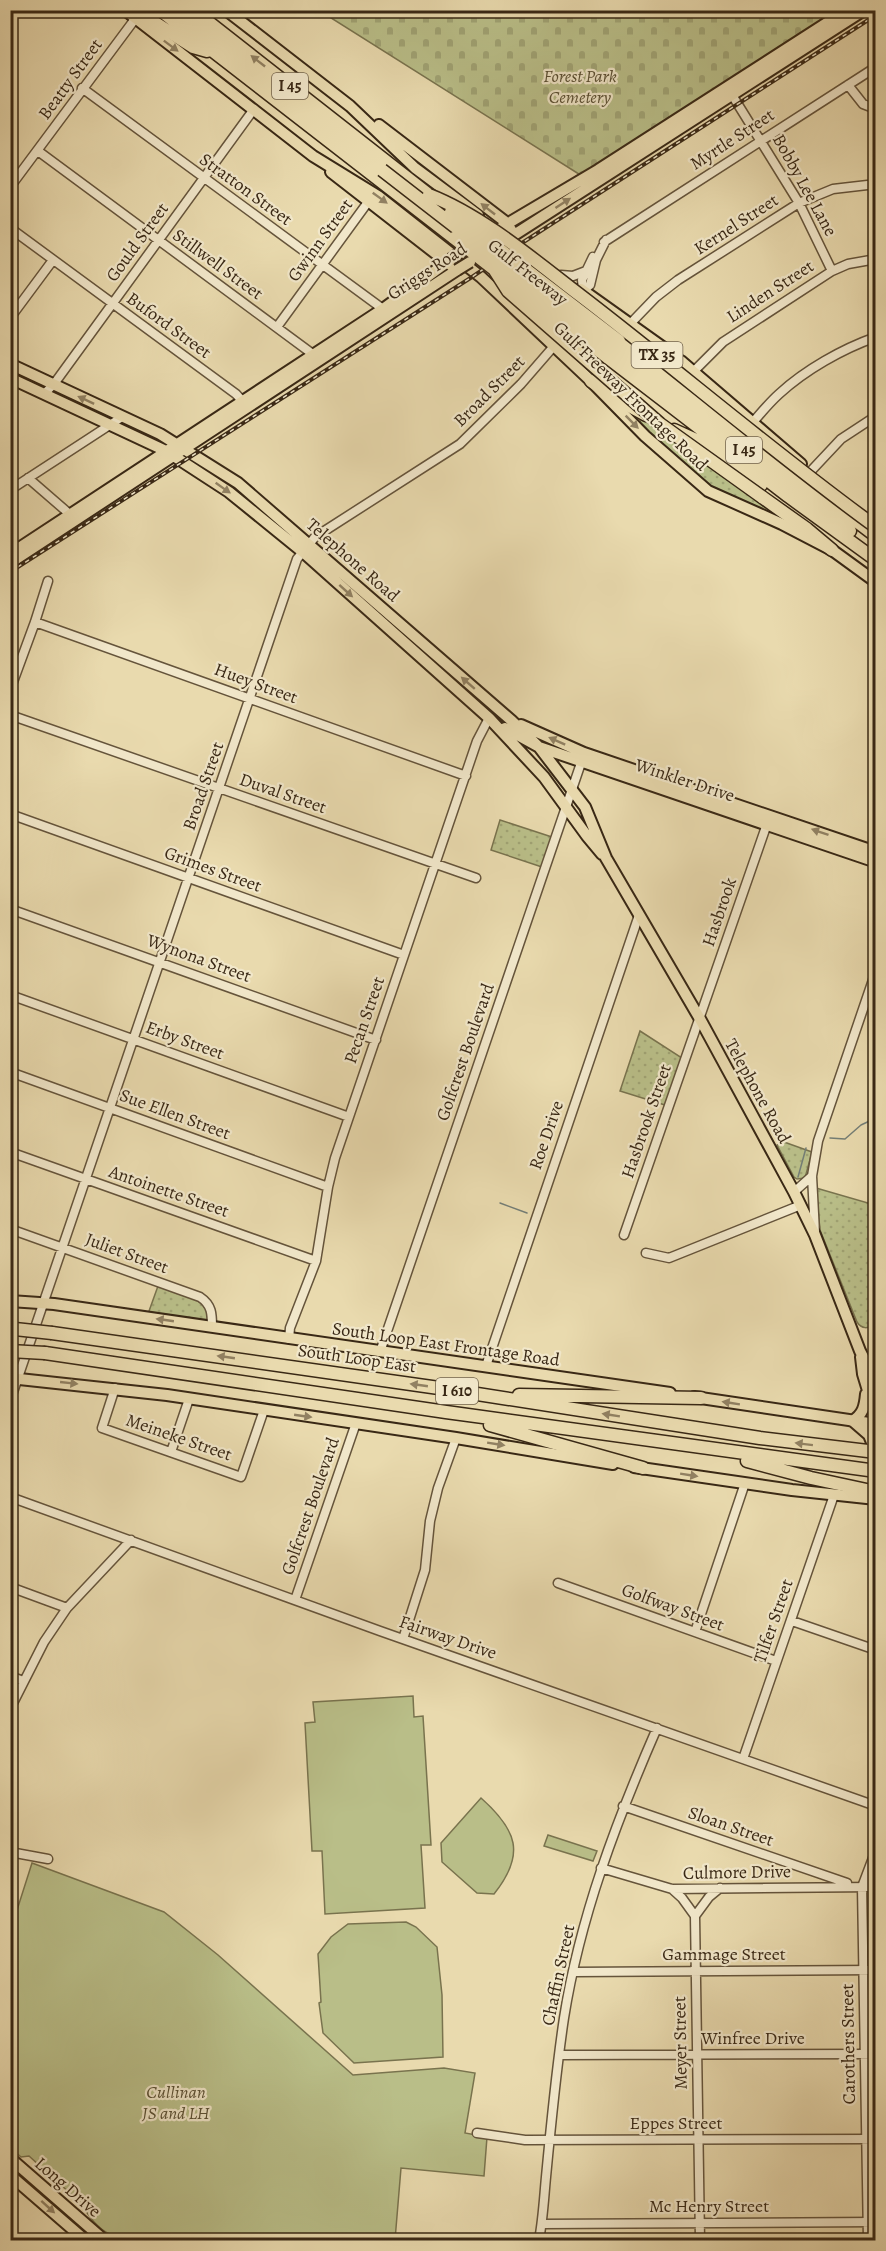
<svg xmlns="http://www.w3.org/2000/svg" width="886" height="2251" viewBox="0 0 886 2251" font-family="Alegreya,serif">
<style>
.grass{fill:url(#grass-dots);stroke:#79734e;stroke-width:1.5}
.cemetery{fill:url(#cemetery-stones);stroke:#79734e;stroke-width:1.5}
.park{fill:#b9be88;stroke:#79734e;stroke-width:1.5}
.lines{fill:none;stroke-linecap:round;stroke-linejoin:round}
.stream{stroke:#747e76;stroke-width:1.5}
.minor-casing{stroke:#65543b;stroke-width:11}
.major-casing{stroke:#392815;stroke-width:14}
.highway-casing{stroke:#392815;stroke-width:15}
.minor{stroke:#f1e7ca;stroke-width:8}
.major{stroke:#e9daae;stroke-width:10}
.highway{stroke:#e9daae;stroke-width:12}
.rail-casing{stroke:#392815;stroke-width:4}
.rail{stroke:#f1e7ca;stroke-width:1.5;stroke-dasharray:4.5;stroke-linecap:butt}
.major-bridge-casing{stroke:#392815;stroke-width:14;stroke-linecap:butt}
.highway-bridge-casing{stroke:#392815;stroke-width:15;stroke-linecap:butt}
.major-bridge{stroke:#e9daae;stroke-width:10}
.highway-bridge{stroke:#e9daae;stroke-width:12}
.oneway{fill:#918162}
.labels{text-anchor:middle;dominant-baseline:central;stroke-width:4.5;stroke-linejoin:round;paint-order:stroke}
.shield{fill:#f1e7ca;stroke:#70614b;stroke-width:1.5}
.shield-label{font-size:16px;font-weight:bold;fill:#392815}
.park-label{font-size:18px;font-style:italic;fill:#594e32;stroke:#f1e7ca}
.street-label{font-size:18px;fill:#392815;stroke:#f1e7ca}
</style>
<defs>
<pattern id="grass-dots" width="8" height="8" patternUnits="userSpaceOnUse" patternTransform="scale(1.5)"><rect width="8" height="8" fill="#b9be88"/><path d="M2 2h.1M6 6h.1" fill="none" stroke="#a0a374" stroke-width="1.8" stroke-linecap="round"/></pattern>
<pattern id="cemetery-stones" width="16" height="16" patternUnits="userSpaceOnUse" patternTransform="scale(1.5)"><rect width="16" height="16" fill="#b9be88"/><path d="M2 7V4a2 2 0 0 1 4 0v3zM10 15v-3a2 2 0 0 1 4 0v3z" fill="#a0a374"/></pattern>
</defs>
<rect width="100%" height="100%" fill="#e9daae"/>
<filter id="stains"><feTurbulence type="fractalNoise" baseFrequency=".00333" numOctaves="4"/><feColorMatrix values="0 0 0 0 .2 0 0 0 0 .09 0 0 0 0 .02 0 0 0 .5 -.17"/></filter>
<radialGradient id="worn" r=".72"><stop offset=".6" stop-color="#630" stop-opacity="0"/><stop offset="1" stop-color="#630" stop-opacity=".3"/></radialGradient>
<path class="grass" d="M 642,420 L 658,428 L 785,518 L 783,520 L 723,496 L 689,472 L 639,422 Z
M 500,820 L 552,837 L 542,867 L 491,850 Z
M 640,1031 L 682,1058 L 665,1105 L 620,1091 Z
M 784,1142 L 812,1152 L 805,1178 L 797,1179 L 794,1177 L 777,1145 Z
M 816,1188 L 875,1205 L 875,1325 C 868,1328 862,1330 857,1322 L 820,1230 Z
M 158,1286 C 174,1292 217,1299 206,1323 L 148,1314 Z"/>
<path class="cemetery" d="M 320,11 L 839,11 L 582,176 Z"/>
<path class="park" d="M 413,1696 L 414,1717 L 423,1716 L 431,1845 L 421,1845 L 425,1908 L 325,1914 L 322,1851 L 312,1851 L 305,1723 L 315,1722 L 313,1702 Z
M 481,1798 C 517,1830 526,1854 494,1894 L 477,1893 L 442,1862 L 441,1843 Z
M 548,1835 L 597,1851 L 593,1861 L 544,1846 Z
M 32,1863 L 164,1912 L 218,1955 L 353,2075 L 444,2068 L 475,2073 L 465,2133 L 487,2137 L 484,2176 L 401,2168 L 395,2240 L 123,2240 C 118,2236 116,2236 110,2234 C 99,2230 87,2215 83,2205 L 29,2156 L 21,2157 L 11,2148 L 10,1932 Z
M 406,1922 L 416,1927 L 437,1947 L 442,1995 L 443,2057 L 354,2063 L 323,2033 L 319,2003 L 321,2002 L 318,1954 L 331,1937 L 348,1924 Z"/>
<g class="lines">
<path class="stream" d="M 830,1138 L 845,1139 L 861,1125 L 876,1118
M 798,1177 L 806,1148
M 500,1203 L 527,1213"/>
<defs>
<path id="minor" d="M 848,85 L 863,104 L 876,109
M 82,88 L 387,312
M 729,90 L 799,203 L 832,271
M 38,151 L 318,358
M 10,187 L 135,19
M 10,228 L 236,394 L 245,404
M 604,242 L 876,67
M 561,275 L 573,276 L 586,271
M 583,291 L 582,280 L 593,257
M 10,318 L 53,260
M 630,324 L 656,297 L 678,280 L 799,203 L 833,189 L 876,184
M 277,327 L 368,202
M 694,371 L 723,342 L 832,271 L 848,264 L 876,259
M 45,393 L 54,384 L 254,109
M 753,422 C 761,413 769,403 779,394 C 805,370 842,349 876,337
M 810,472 L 841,439 L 876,416
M 28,478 L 73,517
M 10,490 L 122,417
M 871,516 L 876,511
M 35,622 L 466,776
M 10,690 L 35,622 L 48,581
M 10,715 L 476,878
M 10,814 L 404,955
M 10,909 L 376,1040
M 10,995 L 349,1117
M 10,1072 L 328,1187
M 10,1152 L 316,1261
M 794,1192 L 812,1176
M 10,1229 L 200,1297 C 212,1305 212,1314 212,1327
M 815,1233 L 812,1176 L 818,1141 L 876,971
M 624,1235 L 768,821
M 646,1253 L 669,1258 L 801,1205
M 289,1339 L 290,1328 L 316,1261 L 328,1187 L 335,1158 L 477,741 L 489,718
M 380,1352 L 581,763
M 486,1366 L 639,915
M 115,1388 L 102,1428 L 241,1477 L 264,1410
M 10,1401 L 297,559 L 315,537 L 460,444 L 521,384 L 554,346 L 583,291 L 590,285 L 596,260 L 606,240
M 171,1452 L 189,1399
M 10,1497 L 380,1631 L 876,1806
M 558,1583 L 776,1661
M 10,1587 L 67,1608
M 295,1600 L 356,1423
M 792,1621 L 876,1650
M 695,1632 L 745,1483
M 403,1639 L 425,1570 L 430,1521 L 438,1488 L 456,1438
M 10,1676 L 23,1681
M 10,1709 L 44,1642 L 67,1608 L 131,1540
M 743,1759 L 834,1495
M 623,1806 L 847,1883
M 10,1852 L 48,1859
M 601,1868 L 672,1889 L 876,1887
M 672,1889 L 682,1898 L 695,1916 L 700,2240
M 695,1916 L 709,1897 L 720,1888
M 574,1972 L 876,1970
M 559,2055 L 876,2054
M 477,2133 L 525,2140 L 876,2139
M 542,2224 L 876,2222
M 539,2240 C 543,2219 544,2198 546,2177 C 551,2124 556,2071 564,2018 C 580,1917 616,1822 657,1728
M 868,2240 L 862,1887 L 876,1850"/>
<path id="major" d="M 125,10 L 313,156 L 378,196 L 481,277 L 591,381 L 645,436 L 708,491 L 782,524 L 832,550 L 876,582
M 226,10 L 350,106 L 415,168 L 478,215
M 379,125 L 507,223 L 514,235 L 864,10
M 502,227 L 598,170 L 847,10
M 581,289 L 668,351
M 681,361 L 801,464
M 10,364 L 160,434 L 238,483 L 512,721 L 539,747 L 585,807 L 606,858 L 700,1019 L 794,1192 L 815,1235 L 860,1351 L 876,1382
M 10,378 L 166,451 L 229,492 L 303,552 L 489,718 L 544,777 L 587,836 L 602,854
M 10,554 L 383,309 L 450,260
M 10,563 L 457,270 L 331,172
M 521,725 L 584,753 L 876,852
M 505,728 L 539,747 L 876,862
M 10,1301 L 54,1304 L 670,1393
M 861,1357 L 863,1374 L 876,1417
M 10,1378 L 167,1395 L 456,1438 L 613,1464
M 694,1397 L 876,1424
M 852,1421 C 863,1415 865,1406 866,1394
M 854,1422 L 869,1435 L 876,1452
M 634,1467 L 792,1490 L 876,1499
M 10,2158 L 104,2240
M 10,2175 L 85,2240"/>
<path id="highway" d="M 135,10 L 193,47 L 207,51
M 160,10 L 454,238
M 175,10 L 382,170
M 193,10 L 429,195
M 619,341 L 876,536
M 663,348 L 697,383
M 613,349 L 850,531
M 607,357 L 788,496 L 876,560
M 591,381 L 620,401 L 646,415
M 674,430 L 696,440 L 761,485
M 762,497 L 807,529 L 832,550
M 52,1333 L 439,1388 L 760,1438 L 876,1452
M 45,1353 L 446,1412 L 876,1471
M 519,1395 L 701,1398
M 490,1425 L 643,1468
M 747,1461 L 811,1478 L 876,1492"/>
</defs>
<use href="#minor" class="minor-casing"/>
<use href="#major" class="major-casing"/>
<use href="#highway" class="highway-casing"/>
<use href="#minor" class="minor"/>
<use href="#major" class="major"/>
<use href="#highway" class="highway"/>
<defs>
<path id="rail" d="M 10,572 L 472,277 L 522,243 L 876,15"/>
</defs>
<use href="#rail" class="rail-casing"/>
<use href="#rail" class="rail"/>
<defs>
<path id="major-bridge" d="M 451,259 L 459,253
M 457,270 L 470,262"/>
<path id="highway-bridge" d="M 382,170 L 613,349
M 429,195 C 483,216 535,261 581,296 C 680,372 774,453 876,527
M 451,212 L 619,341
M 454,238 L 607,357
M 494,269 L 508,291 L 660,424 L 762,497
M 15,1329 L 52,1333
M 10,1351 L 45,1353"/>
</defs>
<use href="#major-bridge" class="major-bridge-casing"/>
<use href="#highway-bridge" class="highway-bridge-casing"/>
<use href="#major-bridge" class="major-bridge"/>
<use href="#highway-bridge" class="highway-bridge"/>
</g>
<defs><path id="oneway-solid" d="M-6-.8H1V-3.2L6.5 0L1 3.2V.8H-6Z" transform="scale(1.5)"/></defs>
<g class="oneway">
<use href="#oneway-solid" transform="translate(171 46) rotate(37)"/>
<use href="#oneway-solid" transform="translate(258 61) rotate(-142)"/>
<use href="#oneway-solid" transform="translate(380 198) rotate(36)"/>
<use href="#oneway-solid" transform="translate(563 203) rotate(-33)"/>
<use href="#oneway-solid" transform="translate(488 209) rotate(-142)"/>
<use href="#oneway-solid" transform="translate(86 400) rotate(-155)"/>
<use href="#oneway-solid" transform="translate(632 422) rotate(45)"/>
<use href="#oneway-solid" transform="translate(223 488) rotate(35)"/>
<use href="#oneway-solid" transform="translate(346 591) rotate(42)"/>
<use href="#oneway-solid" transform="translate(468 683) rotate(-139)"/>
<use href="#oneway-solid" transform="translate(557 741) rotate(-156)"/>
<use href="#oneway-solid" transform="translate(820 832) rotate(-161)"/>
<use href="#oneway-solid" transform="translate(165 1320) rotate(-172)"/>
<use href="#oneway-solid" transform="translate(226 1357) rotate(-172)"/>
<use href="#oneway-solid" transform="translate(69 1383) rotate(6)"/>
<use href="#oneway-solid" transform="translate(419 1385) rotate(-172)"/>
<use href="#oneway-solid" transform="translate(731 1403) rotate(-171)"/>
<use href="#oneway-solid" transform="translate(611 1415) rotate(-171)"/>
<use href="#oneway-solid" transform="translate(303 1416) rotate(8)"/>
<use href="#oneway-solid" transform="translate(496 1444) rotate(9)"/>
<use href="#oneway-solid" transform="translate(804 1444) rotate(-173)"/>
<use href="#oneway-solid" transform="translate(689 1475) rotate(9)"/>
<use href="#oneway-solid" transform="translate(48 2207) rotate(42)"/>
</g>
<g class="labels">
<g class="shield">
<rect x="272" y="73" width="36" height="26" rx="4.5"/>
<rect x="631.5" y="342" width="51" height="26" rx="4.5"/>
<rect x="726" y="437" width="36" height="26" rx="4.5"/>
<rect x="436" y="1378" width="42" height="26" rx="4.5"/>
</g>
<g class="shield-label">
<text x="290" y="86">I 45</text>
<text x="657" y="355">TX 35</text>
<text x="744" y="450">I 45</text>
<text x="457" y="1391">I 610</text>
</g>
<g class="park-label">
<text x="580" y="76">Forest Park<tspan x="580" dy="21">Cemetery</tspan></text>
<text x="176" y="2092">Cullinan<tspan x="176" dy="21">JS and LH</tspan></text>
</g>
<g class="street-label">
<text transform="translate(70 79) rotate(-54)">Beatty Street</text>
<text transform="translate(732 139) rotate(-33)">Myrtle Street</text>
<text transform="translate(805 185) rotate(61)">Bobby Lee Lane</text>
<text transform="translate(246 189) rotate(36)">Stratton Street</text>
<text transform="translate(736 224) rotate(-33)">Kernel Street</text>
<text transform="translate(320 240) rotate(-54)">Gwinn Street</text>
<text transform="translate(137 242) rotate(-54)">Gould Street</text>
<text transform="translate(218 264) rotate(36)">Stillwell Street</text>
<text transform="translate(427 271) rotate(-33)">Griggs Road</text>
<text transform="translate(528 272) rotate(38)">Gulf Freeway</text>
<text transform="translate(770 291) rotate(-33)">Linden Street</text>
<text transform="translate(169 325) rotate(36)">Buford Street</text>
<text transform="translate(489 391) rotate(-45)">Broad Street</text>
<text transform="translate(631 396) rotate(44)">Gulf Freeway Frontage Road</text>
<text transform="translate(353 560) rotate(41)">Telephone Road</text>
<text transform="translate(256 683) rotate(20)">Huey Street</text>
<text transform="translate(685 780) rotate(18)">Winkler Drive</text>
<text transform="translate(203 786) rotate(-71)">Broad Street</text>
<text transform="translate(283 793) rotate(19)">Duval Street</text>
<text transform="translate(213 869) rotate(20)">Grimes Street</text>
<text transform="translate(719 912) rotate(-71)">Hasbrook</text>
<text transform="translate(199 958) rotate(20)">Wynona Street</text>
<text transform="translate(364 1020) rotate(-71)">Pecan Street</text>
<text transform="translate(185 1040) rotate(20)">Erby Street</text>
<text transform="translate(465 1052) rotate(-71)">Golfcrest Boulevard</text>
<text transform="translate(758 1091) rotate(61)">Telephone Road</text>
<text transform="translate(175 1114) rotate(20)">Sue Ellen Street</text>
<text transform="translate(646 1121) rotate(-71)">Hasbrook Street</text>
<text transform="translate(546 1135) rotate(-71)">Roe Drive</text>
<text transform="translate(169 1191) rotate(19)">Antoinette Street</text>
<text transform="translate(127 1253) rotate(20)">Juliet Street</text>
<text transform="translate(446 1344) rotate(8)">South Loop East Frontage Road</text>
<text transform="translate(357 1358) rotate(8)">South Loop East</text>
<text transform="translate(179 1437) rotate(19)">Meineke Street</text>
<text transform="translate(310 1506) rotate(-71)">Golfcrest Boulevard</text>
<text transform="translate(673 1607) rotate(20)">Golfway Street</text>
<text transform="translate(773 1621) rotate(-71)">Tilfer Street</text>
<text transform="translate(448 1637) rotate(19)">Fairway Drive</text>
<text transform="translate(731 1826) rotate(19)">Sloan Street</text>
<text transform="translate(737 1872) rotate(-1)">Culmore Drive</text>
<text x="724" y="1954">Gammage Street</text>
<text transform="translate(558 1975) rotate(-78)">Chaffin Street</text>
<text x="753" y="2038">Winfree Drive</text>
<text transform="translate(680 2043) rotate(-91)">Meyer Street</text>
<text transform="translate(848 2044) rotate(-91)">Carothers Street</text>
<text x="676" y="2123">Eppes Street</text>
<text transform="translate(68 2187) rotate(41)">Long Drive</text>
<text x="709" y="2206">Mc Henry Street</text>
</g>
</g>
<rect width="886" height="2251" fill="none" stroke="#e9daae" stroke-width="36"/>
<rect x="12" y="12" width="862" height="2227" fill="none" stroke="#392815" stroke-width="3"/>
<rect x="18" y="18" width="850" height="2215" fill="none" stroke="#392815" stroke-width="1.5"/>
<rect width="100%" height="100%" filter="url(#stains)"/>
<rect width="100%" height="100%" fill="url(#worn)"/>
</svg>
